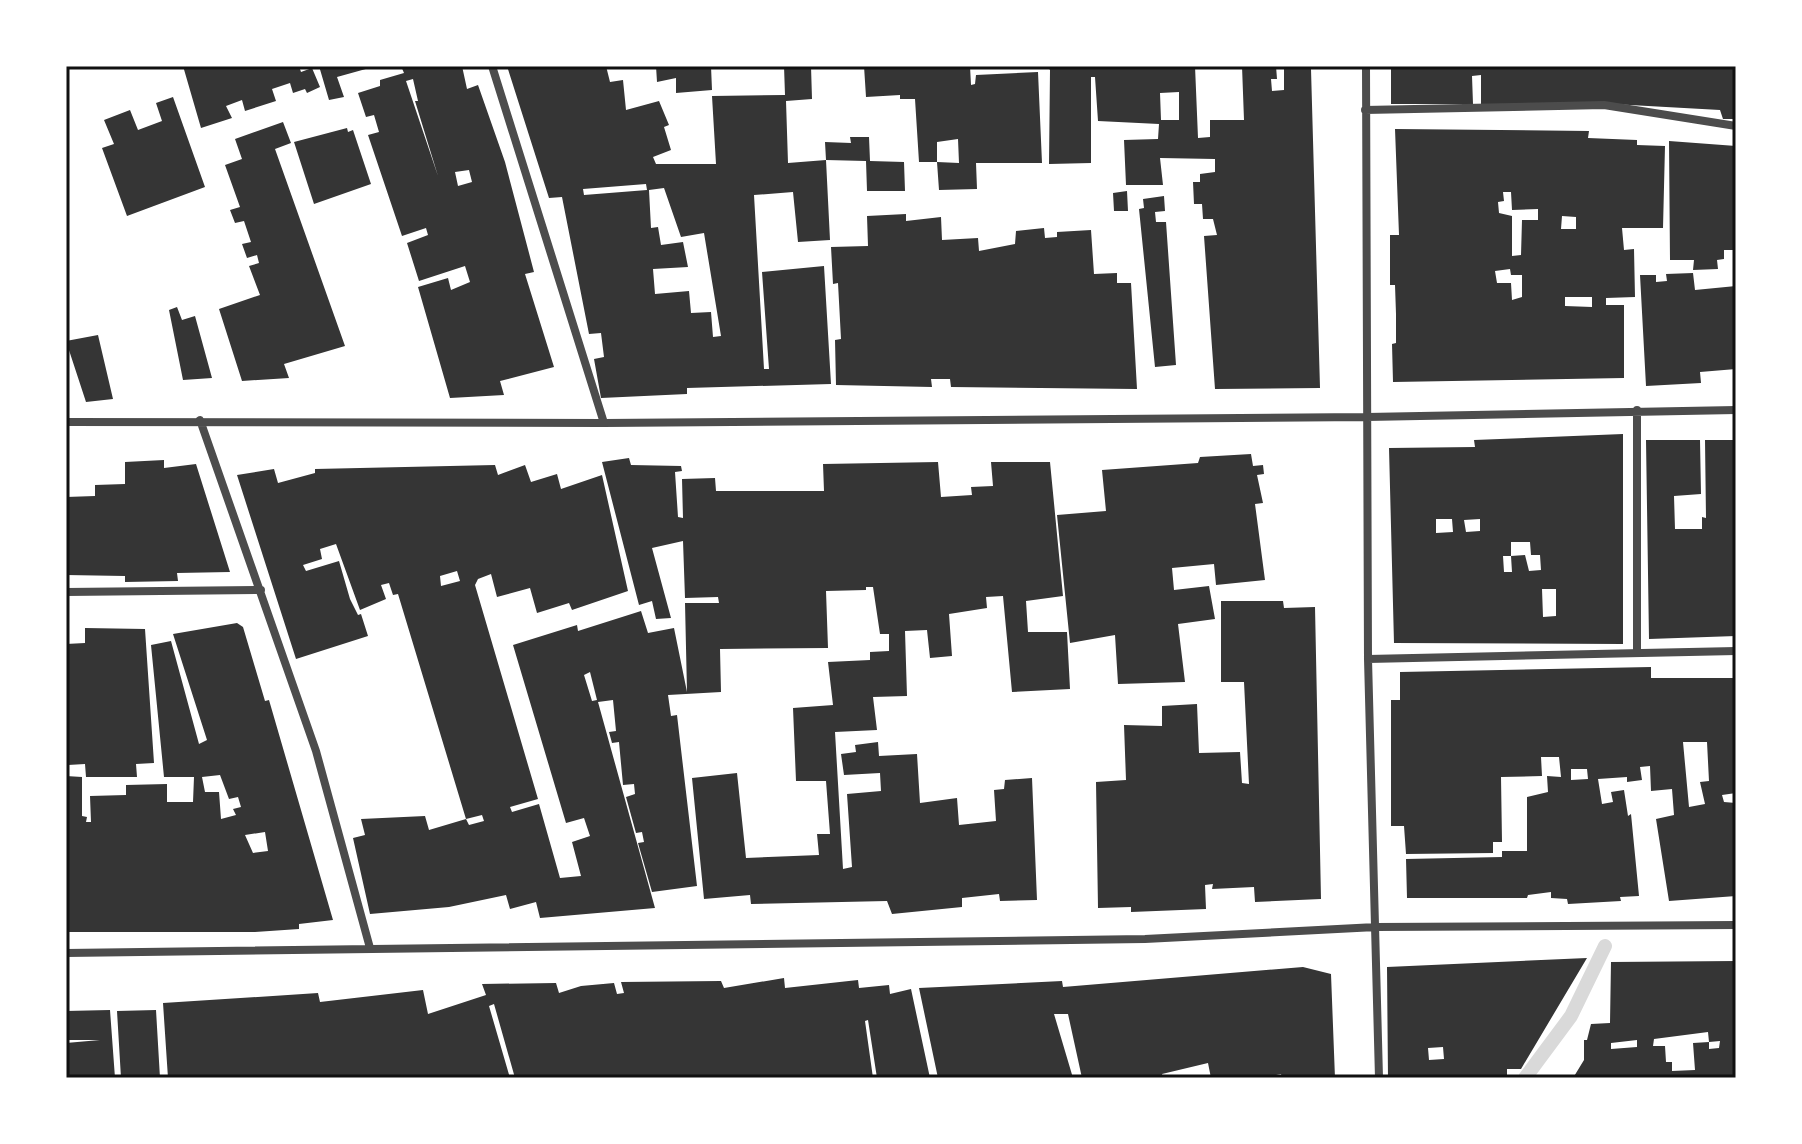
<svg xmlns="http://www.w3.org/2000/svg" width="1802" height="1144" viewBox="0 0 1802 1144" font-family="Inter,sans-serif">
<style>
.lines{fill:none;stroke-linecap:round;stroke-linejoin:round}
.stream{stroke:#d9d9d9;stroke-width:14}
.building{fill:#353535;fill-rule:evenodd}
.minor{stroke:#4c4c4c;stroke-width:8}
.neatline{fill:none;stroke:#111;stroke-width:3}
</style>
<rect width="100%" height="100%" fill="#fff"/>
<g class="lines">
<path class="stream" d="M 1525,1078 L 1571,1016 L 1605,946"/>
</g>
<path class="building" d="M 183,66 L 299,66 L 301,72 L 312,68 L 320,87 L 307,93 L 305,89 L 293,93 L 290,83 L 272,89 L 276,101 L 245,111 L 242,100 L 226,106 L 232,118 L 201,128 Z
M 319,66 L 373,66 L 373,67 L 337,77 L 344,97 L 329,100 Z
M 401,66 L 462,66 L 467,89 L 478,85 L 505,162 L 534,272 L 525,274 L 554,367 L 500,381 L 504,395 L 450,398 L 418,287 L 448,278 L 451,290 L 470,282 L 465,266 L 419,281 L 407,243 L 428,235 L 426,228 L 402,236 L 368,135 L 379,132 L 374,115 L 366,117 L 358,93 L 380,86 L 380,80 L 404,73 ZM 413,79 L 418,101 L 415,101 L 438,176 L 406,81 ZM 469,170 L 472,182 L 458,186 L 455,172 Z
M 507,66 L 538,66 L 538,69 L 606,66 L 610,82 L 623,80 L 626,110 L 659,101 L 669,125 L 664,127 L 671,150 L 653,157 L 656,164 L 716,164 L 712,96 L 785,95 L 784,66 L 811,66 L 812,99 L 786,101 L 788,163 L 826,160 L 825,142 L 851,143 L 850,137 L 869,137 L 870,161 L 904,162 L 905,191 L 867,191 L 866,161 L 826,160 L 830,240 L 798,242 L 793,192 L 754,195 L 764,369 L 769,369 L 762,272 L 824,266 L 831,384 L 687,388 L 687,394 L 601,398 L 594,359 L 604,357 L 601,333 L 589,334 L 562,197 L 549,198 ZM 646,184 L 647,190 L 584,195 L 583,189 ZM 664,188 L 681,237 L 704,233 L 721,336 L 713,337 L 711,312 L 691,313 L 689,291 L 655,294 L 653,269 L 688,267 L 683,242 L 661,245 L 658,227 L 651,228 L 649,190 Z
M 656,66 L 711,66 L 712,90 L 676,93 L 676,78 L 657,82 Z
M 864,66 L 970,66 L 971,85 L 975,84 L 976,75 L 1038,72 L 1042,163 L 976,163 L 977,189 L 939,190 L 937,162 L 959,163 L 958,139 L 937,142 L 937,162 L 919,162 L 915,99 L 900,99 L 900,95 L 866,97 Z
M 1047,66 L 1195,66 L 1198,138 L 1210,137 L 1210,120 L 1244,120 L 1242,66 L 1276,66 L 1277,79 L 1271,79 L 1272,91 L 1284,90 L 1284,69 L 1311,69 L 1320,388 L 1215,389 L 1204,236 L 1217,235 L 1213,219 L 1203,219 L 1202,204 L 1194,204 L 1193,182 L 1200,182 L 1200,174 L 1215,172 L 1215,159 L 1160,158 L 1163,185 L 1126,185 L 1124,140 L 1158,139 L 1159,124 L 1098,121 L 1095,77 L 1091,77 L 1091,163 L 1049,164 L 1050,70 ZM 1179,92 L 1179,120 L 1161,120 L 1160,93 Z
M 1391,66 L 1736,66 L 1736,119 L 1723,119 L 1720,110 L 1612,104 L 1481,104 L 1481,75 L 1472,76 L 1473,104 L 1391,104 Z
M 173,97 L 205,187 L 127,216 L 102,148 L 114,144 L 104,120 L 130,110 L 138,130 L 162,121 L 156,103 Z
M 283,122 L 291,143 L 275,149 L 345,346 L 284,364 L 289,378 L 242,381 L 219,309 L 260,295 L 249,266 L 259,263 L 257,255 L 247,258 L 242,244 L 251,242 L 244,221 L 235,223 L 230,210 L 240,207 L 225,165 L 242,159 L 235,139 Z
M 347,128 L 348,132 L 353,130 L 371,184 L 314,204 L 294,142 Z
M 1395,129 L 1589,131 L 1588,138 L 1637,140 L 1637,145 L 1665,146 L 1663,228 L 1622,228 L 1624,250 L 1634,249 L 1635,297 L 1606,298 L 1606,305 L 1624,305 L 1624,378 L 1393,382 L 1392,344 L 1396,343 L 1396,314 L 1395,285 L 1390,285 L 1390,235 L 1399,235 ZM 1503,192 L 1511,192 L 1512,210 L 1538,209 L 1538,220 L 1522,220 L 1521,255 L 1512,256 L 1512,216 L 1499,213 L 1498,202 L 1504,201 ZM 1562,216 L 1576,217 L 1576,229 L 1561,229 ZM 1510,269 L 1511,275 L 1522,275 L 1522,297 L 1512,300 L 1511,283 L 1497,283 L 1495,271 ZM 1565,297 L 1592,297 L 1592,307 L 1565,306 Z
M 1669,141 L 1736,146 L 1736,250 L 1724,250 L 1724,259 L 1717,260 L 1718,269 L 1693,270 L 1694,260 L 1670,260 Z
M 1127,191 L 1128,211 L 1114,211 L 1113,193 Z
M 1164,196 L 1165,211 L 1155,212 L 1156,222 L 1166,222 L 1176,365 L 1155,367 L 1139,209 L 1144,208 L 1143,199 Z
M 906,214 L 906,221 L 941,217 L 942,240 L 978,238 L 979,251 L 1015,244 L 1016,231 L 1044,228 L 1045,238 L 1057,237 L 1057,232 L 1091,230 L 1094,274 L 1117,273 L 1117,283 L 1131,283 L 1137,389 L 951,387 L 950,379 L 931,379 L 932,387 L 836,385 L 835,340 L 841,339 L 838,283 L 833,284 L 831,247 L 868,246 L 867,216 Z
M 1693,273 L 1695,290 L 1736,286 L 1736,369 L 1700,372 L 1701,383 L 1646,386 L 1640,275 L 1656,275 L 1656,282 L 1667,281 L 1666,274 Z
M 177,307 L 182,320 L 195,316 L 212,378 L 183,380 L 169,310 Z
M 98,335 L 113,399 L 86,402 L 66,341 Z
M 1623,434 L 1623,644 L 1394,643 L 1389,448 L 1475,447 L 1474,440 ZM 1436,519 L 1452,519 L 1453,532 L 1436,533 ZM 1480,519 L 1480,531 L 1466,532 L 1464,520 ZM 1511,542 L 1530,542 L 1531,555 L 1540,555 L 1541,570 L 1529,571 L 1525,555 L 1511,556 L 1512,572 L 1504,572 L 1503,556 L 1511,556 ZM 1542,589 L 1556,589 L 1556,616 L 1543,617 Z
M 1646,440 L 1700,440 L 1701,494 L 1674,496 L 1675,529 L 1702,529 L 1702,517 L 1706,518 L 1705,440 L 1736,440 L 1736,636 L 1649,639 Z
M 1251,454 L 1253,466 L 1263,465 L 1264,474 L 1257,475 L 1263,503 L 1255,504 L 1265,580 L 1216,585 L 1214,564 L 1172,568 L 1174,590 L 1209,586 L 1215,619 L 1178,624 L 1185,682 L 1118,684 L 1115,635 L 1070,643 L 1057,515 L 1106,511 L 1102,470 L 1198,463 L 1200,457 Z
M 629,458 L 631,465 L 681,466 L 682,471 L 675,472 L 678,517 L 683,518 L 682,479 L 715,478 L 716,491 L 824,491 L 823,464 L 938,462 L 941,497 L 972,495 L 971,487 L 993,486 L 991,462 L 1050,462 L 1063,596 L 1026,601 L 1028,632 L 1067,632 L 1070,689 L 1012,692 L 1003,596 L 986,597 L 987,608 L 949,614 L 952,656 L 930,658 L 927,630 L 905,631 L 907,696 L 873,697 L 877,730 L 835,732 L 843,869 L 852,867 L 847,794 L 881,791 L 880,773 L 844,775 L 841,754 L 856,752 L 855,745 L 878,742 L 879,756 L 917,754 L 920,803 L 957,798 L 959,825 L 996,821 L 994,790 L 1004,789 L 1005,780 L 1032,778 L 1037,900 L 1000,901 L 999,894 L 962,898 L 962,907 L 892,914 L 887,901 L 751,904 L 750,895 L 704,899 L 692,778 L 737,773 L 746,858 L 819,855 L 817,834 L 830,834 L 826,781 L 796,781 L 793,708 L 833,705 L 828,662 L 870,660 L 870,652 L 889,651 L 889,634 L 880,634 L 873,587 L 866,587 L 866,590 L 826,591 L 828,648 L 720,649 L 721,692 L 668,695 L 671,716 L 677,715 L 697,886 L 652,892 L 638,843 L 644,842 L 642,832 L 636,833 L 626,797 L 635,794 L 634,784 L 623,785 L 619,742 L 612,743 L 609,732 L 616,731 L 613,700 L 598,702 L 655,908 L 540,918 L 536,902 L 510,909 L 506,895 L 449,907 L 370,914 L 353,838 L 365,835 L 361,819 L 425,816 L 429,830 L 466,819 L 469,825 L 484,821 L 482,815 L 466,819 L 398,594 L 393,595 L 389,583 L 381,585 L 386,599 L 360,610 L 336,544 L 320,549 L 322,559 L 303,565 L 306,571 L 339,561 L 350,599 L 358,615 L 361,614 L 368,636 L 296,659 L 237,475 L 274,469 L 278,483 L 315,473 L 315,469 L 495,465 L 498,475 L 525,465 L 531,482 L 557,474 L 561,489 L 602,475 L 628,591 L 572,610 L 569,603 L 537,613 L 530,588 L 497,597 L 491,574 L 478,579 L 475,585 L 538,799 L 510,807 L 512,812 L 539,804 L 560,878 L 581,876 L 572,842 L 590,836 L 584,818 L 566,823 L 513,645 L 577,625 L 578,631 L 641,611 L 648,633 L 674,628 L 687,692 L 685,603 L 719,603 L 718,597 L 685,598 L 683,541 L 652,548 L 671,618 L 656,619 L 652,601 L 639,605 L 602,462 ZM 457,571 L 460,581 L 441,586 L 440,576 ZM 590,672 L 597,700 L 592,701 L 584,675 Z
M 164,460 L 164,468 L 196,464 L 230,572 L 177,573 L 178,581 L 125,582 L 125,576 L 66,575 L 66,497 L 95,496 L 95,485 L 125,484 L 125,462 Z
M 1221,601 L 1283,601 L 1284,608 L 1315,607 L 1321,899 L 1255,902 L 1254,887 L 1212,889 L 1213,884 L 1205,885 L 1206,909 L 1131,912 L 1131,907 L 1098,908 L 1096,782 L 1126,780 L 1124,725 L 1162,726 L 1162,706 L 1197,704 L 1199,753 L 1240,752 L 1242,783 L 1249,784 L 1244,682 L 1221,682 Z
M 237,623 L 243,627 L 265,701 L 269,700 L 333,920 L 299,924 L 299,929 L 255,932 L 66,932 L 66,776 L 82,777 L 82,816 L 87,817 L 86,822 L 91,822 L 90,796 L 126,795 L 126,785 L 167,784 L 167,802 L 193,802 L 194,777 L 164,777 L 151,645 L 171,641 L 199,744 L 207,740 L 173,634 ZM 220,775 L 229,799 L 238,797 L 241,807 L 233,809 L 236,815 L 221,819 L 219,792 L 205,792 L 202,777 ZM 265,832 L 268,851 L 253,853 L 245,835 Z
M 85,628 L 145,629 L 154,763 L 136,764 L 137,777 L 86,777 L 85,764 L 68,765 L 66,644 L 85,643 Z
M 1651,667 L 1651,678 L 1736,678 L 1736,793 L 1722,795 L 1724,802 L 1736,803 L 1736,896 L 1669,901 L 1656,819 L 1674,815 L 1672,789 L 1651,791 L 1650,766 L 1640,767 L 1642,780 L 1627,782 L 1627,777 L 1598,779 L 1602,804 L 1613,802 L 1611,792 L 1624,790 L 1628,816 L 1631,814 L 1639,896 L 1620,897 L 1621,901 L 1568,904 L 1567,899 L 1551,898 L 1551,892 L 1528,895 L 1527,898 L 1407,898 L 1406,859 L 1502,857 L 1502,851 L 1527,851 L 1527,797 L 1548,792 L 1547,776 L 1561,777 L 1559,757 L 1541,757 L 1542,776 L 1501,777 L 1502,842 L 1493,842 L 1493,853 L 1406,854 L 1404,826 L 1391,826 L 1391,700 L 1400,700 L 1400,672 ZM 1683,742 L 1707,742 L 1709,781 L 1700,782 L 1705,804 L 1689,807 ZM 1571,769 L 1587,769 L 1588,779 L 1571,780 Z
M 1587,958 L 1521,1069 L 1507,1069 L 1507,1078 L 1388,1078 L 1387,967 ZM 1443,1047 L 1444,1059 L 1429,1060 L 1428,1048 Z
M 1736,961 L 1736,1078 L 1573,1078 L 1584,1060 L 1584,1040 L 1587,1040 L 1591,1024 L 1610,1023 L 1611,962 ZM 1708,1032 L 1709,1042 L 1720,1041 L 1719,1048 L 1709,1049 L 1709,1042 L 1693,1043 L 1695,1070 L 1672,1071 L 1672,1062 L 1666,1062 L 1665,1046 L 1653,1046 L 1654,1039 ZM 1637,1040 L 1637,1047 L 1611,1049 L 1611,1043 Z
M 1303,967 L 1331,974 L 1335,1078 L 1282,1078 L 1281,1074 L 1262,1078 L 1211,1078 L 1208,1063 L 1162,1074 L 1163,1078 L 1082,1078 L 1068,1014 L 1054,1014 L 1073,1078 L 938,1078 L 919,988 L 1062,981 L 1063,987 Z
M 784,978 L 785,988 L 858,980 L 859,988 L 889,985 L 890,994 L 911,989 L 930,1078 L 877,1078 L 868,1020 L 865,1021 L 873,1078 L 515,1078 L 494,1004 L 489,1006 L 510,1078 L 168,1078 L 163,1003 L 318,993 L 320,1002 L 423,990 L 428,1014 L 486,995 L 482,984 L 556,983 L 559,993 L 581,986 L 614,983 L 617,994 L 624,993 L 621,982 L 721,981 L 724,988 Z
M 110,1010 L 115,1078 L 66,1078 L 66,1043 L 100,1040 L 66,1040 L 66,1011 Z
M 156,1010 L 160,1078 L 121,1078 L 117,1011 Z"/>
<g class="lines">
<path class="minor" d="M 492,66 L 604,423
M 1366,66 L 1368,659 L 1379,1078
M 1365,110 L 1604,105 L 1736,126
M 1637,410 L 1637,653
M 200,420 L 316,751 L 370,948
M 66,422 L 604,423 L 1367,417 L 1736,410
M 66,592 L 261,590
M 1368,659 L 1736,651
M 66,953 L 1145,939 L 1376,927 L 1736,925"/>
</g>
<rect width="1802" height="1144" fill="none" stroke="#ffffff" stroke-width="136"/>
<rect x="68" y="68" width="1666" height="1008" class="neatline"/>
</svg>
